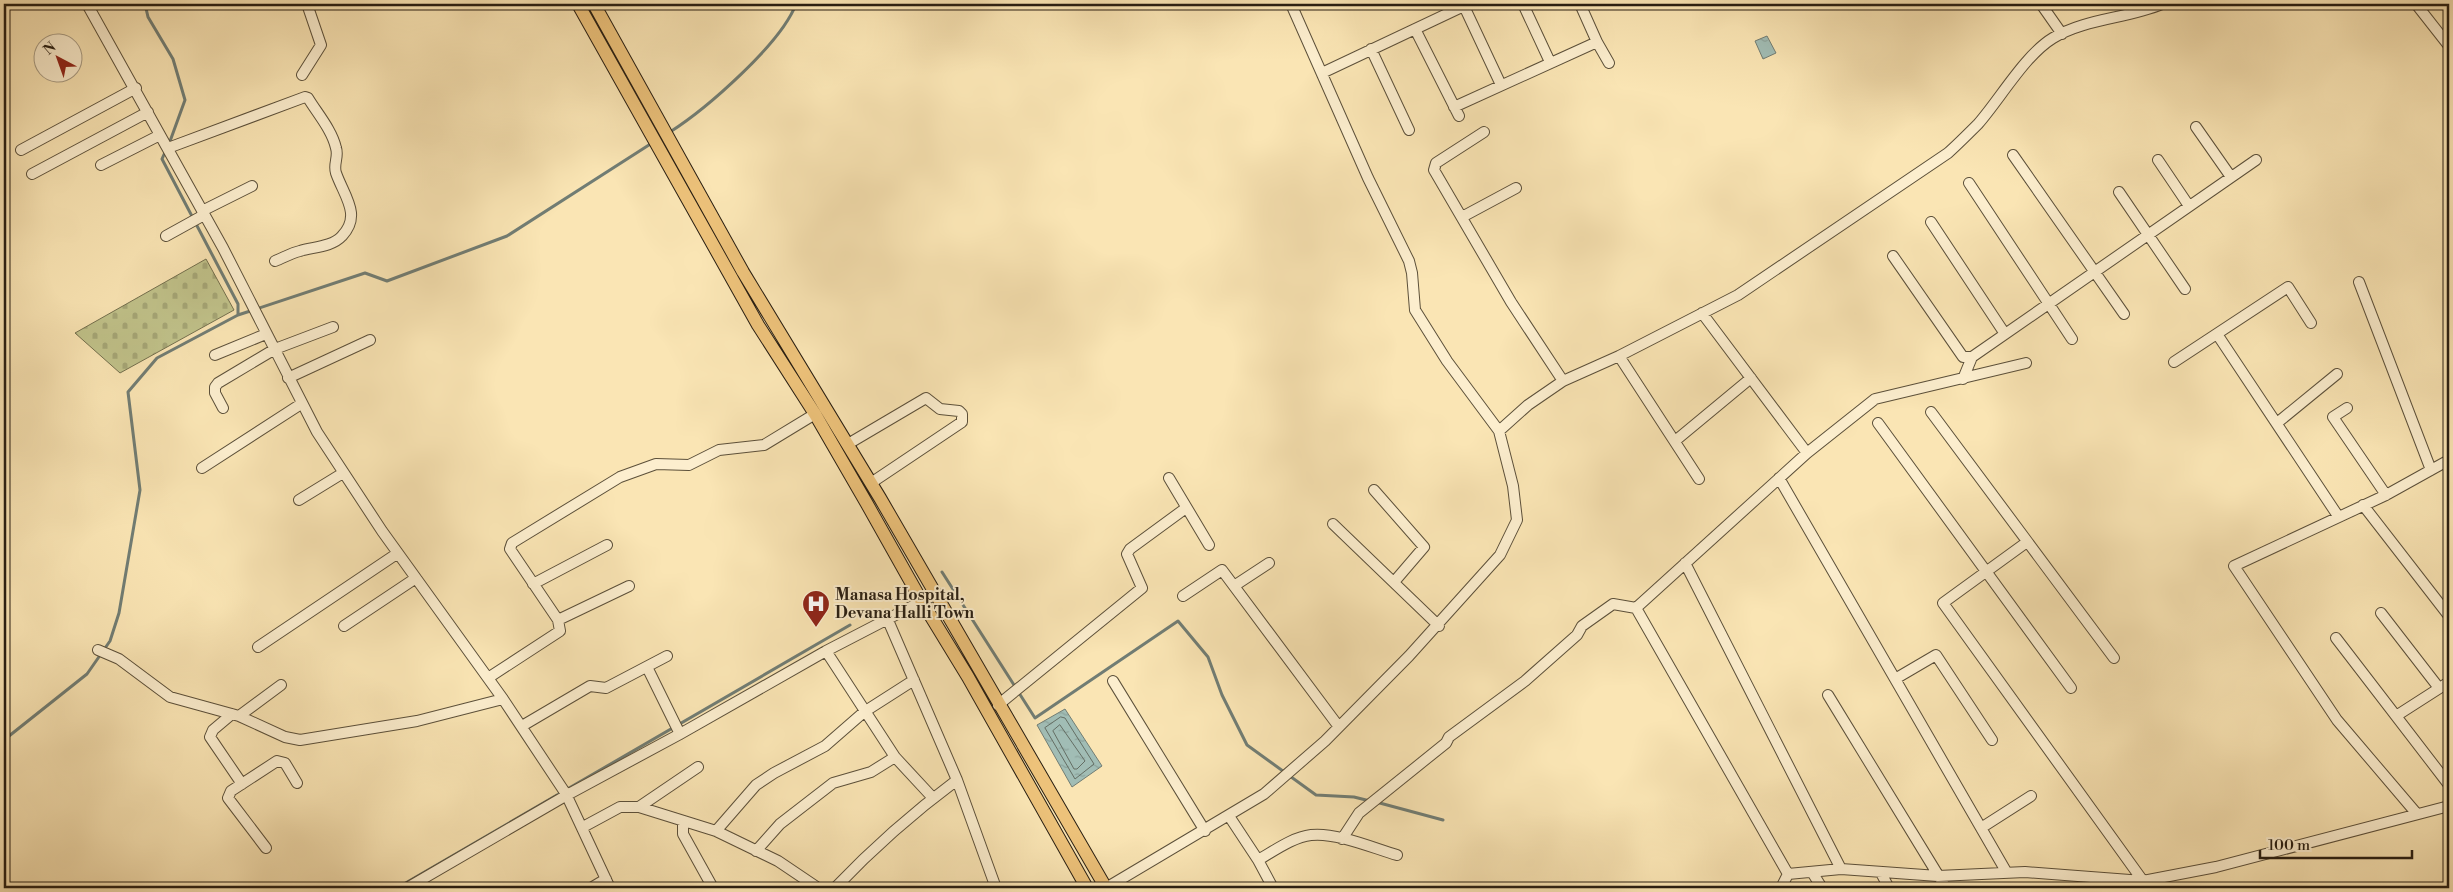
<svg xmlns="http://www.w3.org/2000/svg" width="2453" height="892" viewBox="0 0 2453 892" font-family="'Libre Bodoni',serif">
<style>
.cemetery{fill:url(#cemetery-stones);stroke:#74704e}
.water{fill:url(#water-ripples);stroke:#717d74}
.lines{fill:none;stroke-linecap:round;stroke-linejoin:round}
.shore{stroke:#646e64;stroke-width:1}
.stream{stroke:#717d74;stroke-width:3}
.minor-casing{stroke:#5c503a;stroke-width:12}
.major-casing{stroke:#281e12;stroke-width:14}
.minor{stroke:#fceece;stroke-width:10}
.major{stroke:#edc27a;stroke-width:12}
.labels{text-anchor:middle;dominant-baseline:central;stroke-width:4;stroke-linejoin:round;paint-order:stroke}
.poi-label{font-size:16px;font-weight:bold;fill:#281e12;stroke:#fceece;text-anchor:start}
</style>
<defs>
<pattern id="cemetery-stones" width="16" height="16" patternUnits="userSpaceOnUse" patternTransform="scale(1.25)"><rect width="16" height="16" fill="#c1c38b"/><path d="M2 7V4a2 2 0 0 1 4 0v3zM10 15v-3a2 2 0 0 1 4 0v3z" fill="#a6a777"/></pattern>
<pattern id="water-ripples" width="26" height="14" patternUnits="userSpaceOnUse" patternTransform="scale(1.25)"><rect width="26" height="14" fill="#a1bdb5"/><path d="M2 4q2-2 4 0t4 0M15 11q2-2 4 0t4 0" fill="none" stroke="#8ba29b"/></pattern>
</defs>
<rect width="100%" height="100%" fill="#fae5b4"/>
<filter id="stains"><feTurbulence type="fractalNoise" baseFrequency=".004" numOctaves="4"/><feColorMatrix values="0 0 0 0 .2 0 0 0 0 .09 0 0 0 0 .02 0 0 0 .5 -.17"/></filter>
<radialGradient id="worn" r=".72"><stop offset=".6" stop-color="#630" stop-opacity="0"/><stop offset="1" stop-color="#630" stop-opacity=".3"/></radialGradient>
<path class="cemetery" d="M 206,259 L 234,310 L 120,373 L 75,333 Z"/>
<path class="water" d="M 1767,36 L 1776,53 L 1763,59 L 1755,41 Z
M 1065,709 L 1102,766 L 1072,787 L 1037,725 Z"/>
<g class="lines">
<path class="shore" d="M 1061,717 L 1065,718 L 1094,764 L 1075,779 L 1045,728 Z
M 1060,725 L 1085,761 L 1077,769 L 1074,769 L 1053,731 Z"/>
<path class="stream" d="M 145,4 L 148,17 L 173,59 L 185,100 L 169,144
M 670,132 C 706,109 781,44 796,4
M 238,315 L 365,273 L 387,281 L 507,236 L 652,143
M 942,572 L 1035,718 L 1178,621 L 1208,657 L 1222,695 L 1247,745 L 1316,795 L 1354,797 L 1370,801
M 4,740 L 87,674 L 110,641 L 119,613 L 140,490 L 128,392 L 157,358 L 238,315 L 238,304 L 162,159 L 166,150
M 1376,802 L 1443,820
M 397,888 L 850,625"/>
<defs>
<path id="minor" d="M 87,4 L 223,248 L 317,432 L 382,531 L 503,699 L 566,794 L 610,888
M 1291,4 L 1368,178 L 1409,261 L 1412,273 L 1415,310 L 1447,361 L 1499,431
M 1463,4 L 1501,85
M 1523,4 L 1550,62
M 1580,4 L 1597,42
M 2041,4 L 2062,34
M 2416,4 L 2449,46
M 1415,29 L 1459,116
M 1371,49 L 1409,130
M 1322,73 L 1468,4
M 302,75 L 321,45 L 307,4
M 1454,107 L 1597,42 L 1609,63
M 2196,127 L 2231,177
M 1484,132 L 1436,163 L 1434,170 L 1511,302 L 1563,381
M 168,148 L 305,97 L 308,98 C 317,113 332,130 336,148 C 339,157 333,164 336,173 C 344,196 362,215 342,236 C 332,247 313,247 300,251 C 291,253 283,258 275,261
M 21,150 L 136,88
M 2013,155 L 2124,314
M 2158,160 L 2189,206
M 101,165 L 160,135
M 32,174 L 148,112
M 1969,183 L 2072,339
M 2119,192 L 2185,289
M 202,211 L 252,186
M 1462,217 L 1516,188
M 1931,222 L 2005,334
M 166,236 L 204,215
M 1893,256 L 1963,357 L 1972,357
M 2359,282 L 2431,470
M 1702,313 L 1807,453
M 2217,334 L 2338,516
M 215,355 L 266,334
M 1619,356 L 1699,479
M 2174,362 L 2288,287 L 2311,323
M 288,378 L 370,340
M 1963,379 L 1972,357 L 2256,160
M 223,408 L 215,393 L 215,387 L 218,383 L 275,349 L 333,327
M 2347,408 L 2333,417 L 2386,495
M 1931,412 L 2114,658
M 1878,423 L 2071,688
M 2277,423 L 2337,374
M 1675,441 L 1751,378
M 848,444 L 926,398 L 940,409 L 959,411 L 962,414 L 962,422 L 871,483
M 202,468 L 301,404
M 1169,478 L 1209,545
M 1779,478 L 2007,873
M 1374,490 L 1424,547 L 1394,582
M 299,500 L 343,473
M 2363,505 L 2449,616
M 1333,524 L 1439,626
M 2027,542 L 1943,603 L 2143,881
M 1685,563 L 1841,869
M 533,584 L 607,545
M 1234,586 L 1269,563
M 1183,596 L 1222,570 L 1339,727
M 1636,608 L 1788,874
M 2381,613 L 2439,688
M 887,618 L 957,780 L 996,888
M 558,620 L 510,549 L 512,543 L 620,477 L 656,464 L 689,465 L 719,450 L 764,445 L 815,414
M 344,626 L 416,578
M 2336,638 L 2449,785
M 258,647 L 398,553
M 98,650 L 119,659 L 170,697 L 239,716 L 285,737 L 300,740 L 417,721 L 503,699
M 826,651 L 895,757 L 933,798
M 647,667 L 680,734
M 488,678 L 560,631 L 558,620 L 629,586
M 1895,679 L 1936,655 L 1992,740
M 1113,681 L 1205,831
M 1828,695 L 1946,888
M 998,705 L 1142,588 L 1127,554 L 1130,549 L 1186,508
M 232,714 L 213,730 L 210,737 L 242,784
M 239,716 L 281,685
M 2396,716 L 2449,682
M 522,726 L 590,686 L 606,688 L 667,656
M 639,807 L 698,767
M 2417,814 L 2337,720 L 2234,566 L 2386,495 L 2449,460
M 1229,816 L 1258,860 L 1273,888
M 683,821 L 683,834 L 713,888
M 583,827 L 620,807 L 639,807 L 716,831 L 778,861 L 818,888
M 1981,828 L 2031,796
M 716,831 L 756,785 L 774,773 L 825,746 L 864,712 L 914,680
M 1342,839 L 1359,813 L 1446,743 L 1449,737 L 1525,681 L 1577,635 L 1582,626 L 1613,604 L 1636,608 L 1807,453 L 1875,399 L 2026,363
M 266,848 L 228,798 L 231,791 L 277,761 L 285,763 L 297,783
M 756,851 L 780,824 L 833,783 L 871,772 L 895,757
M 1258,860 C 1274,851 1293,837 1311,835 C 1336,832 1373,848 1397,855
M 1812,872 L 1822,888
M 1881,873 L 1889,888
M 407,888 L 567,795 L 680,734 L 826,651 L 936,594
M 591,888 L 606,879
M 835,888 C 872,849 914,812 957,780
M 1106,888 L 1264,794 L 1325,741 L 1409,656 L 1500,555 L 1517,520 L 1513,486 L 1499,431 L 1528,405 L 1563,381 L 1619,356 L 1738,295 L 1948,153 C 1958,144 1968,134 1978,124 C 2000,99 2025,55 2053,38 C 2086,18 2127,19 2162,4
M 1781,888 L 1788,874 L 1841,869 L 1938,876 L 2025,872 L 2143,881 L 2216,867 L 2449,806"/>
<path id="major" d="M 578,4 L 758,325 L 815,414 L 867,504 L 921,600 L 968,677 L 1087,888
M 594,4 L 743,272 L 880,498 L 1106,888"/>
</defs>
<use href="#minor" class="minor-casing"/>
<use href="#major" class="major-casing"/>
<use href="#minor" class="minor"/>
<use href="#major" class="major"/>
</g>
<defs>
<symbol id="hospital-pin" viewBox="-11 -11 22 30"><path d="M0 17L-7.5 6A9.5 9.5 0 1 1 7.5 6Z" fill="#8f2418" stroke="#fceece"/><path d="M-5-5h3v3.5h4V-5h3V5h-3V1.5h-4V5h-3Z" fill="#fff"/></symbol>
</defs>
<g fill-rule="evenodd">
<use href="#hospital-pin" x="800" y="588" width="32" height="43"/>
</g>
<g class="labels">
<g class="poi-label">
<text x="835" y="595">Manasa Hospital,<tspan x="835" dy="18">Devana Halli Town</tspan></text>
</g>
</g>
<rect width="2453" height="892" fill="none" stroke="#fae5b4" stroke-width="20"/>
<rect x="5" y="5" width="2443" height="882" fill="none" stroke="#281e12" stroke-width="2.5"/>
<rect x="10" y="10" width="2433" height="872" fill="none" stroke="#281e12"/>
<g transform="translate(58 58) rotate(319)"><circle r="24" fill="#fceece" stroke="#a79b83"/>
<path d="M0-4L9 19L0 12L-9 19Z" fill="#8f2418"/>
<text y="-8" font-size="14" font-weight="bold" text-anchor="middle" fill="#281e12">N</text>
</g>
<path d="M2260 850v8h152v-8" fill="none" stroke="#281e12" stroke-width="2.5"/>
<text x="2268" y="850" font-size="15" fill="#281e12" stroke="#fceece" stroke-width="4" paint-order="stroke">100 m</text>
<rect width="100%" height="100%" filter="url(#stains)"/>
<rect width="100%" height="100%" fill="url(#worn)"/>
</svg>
